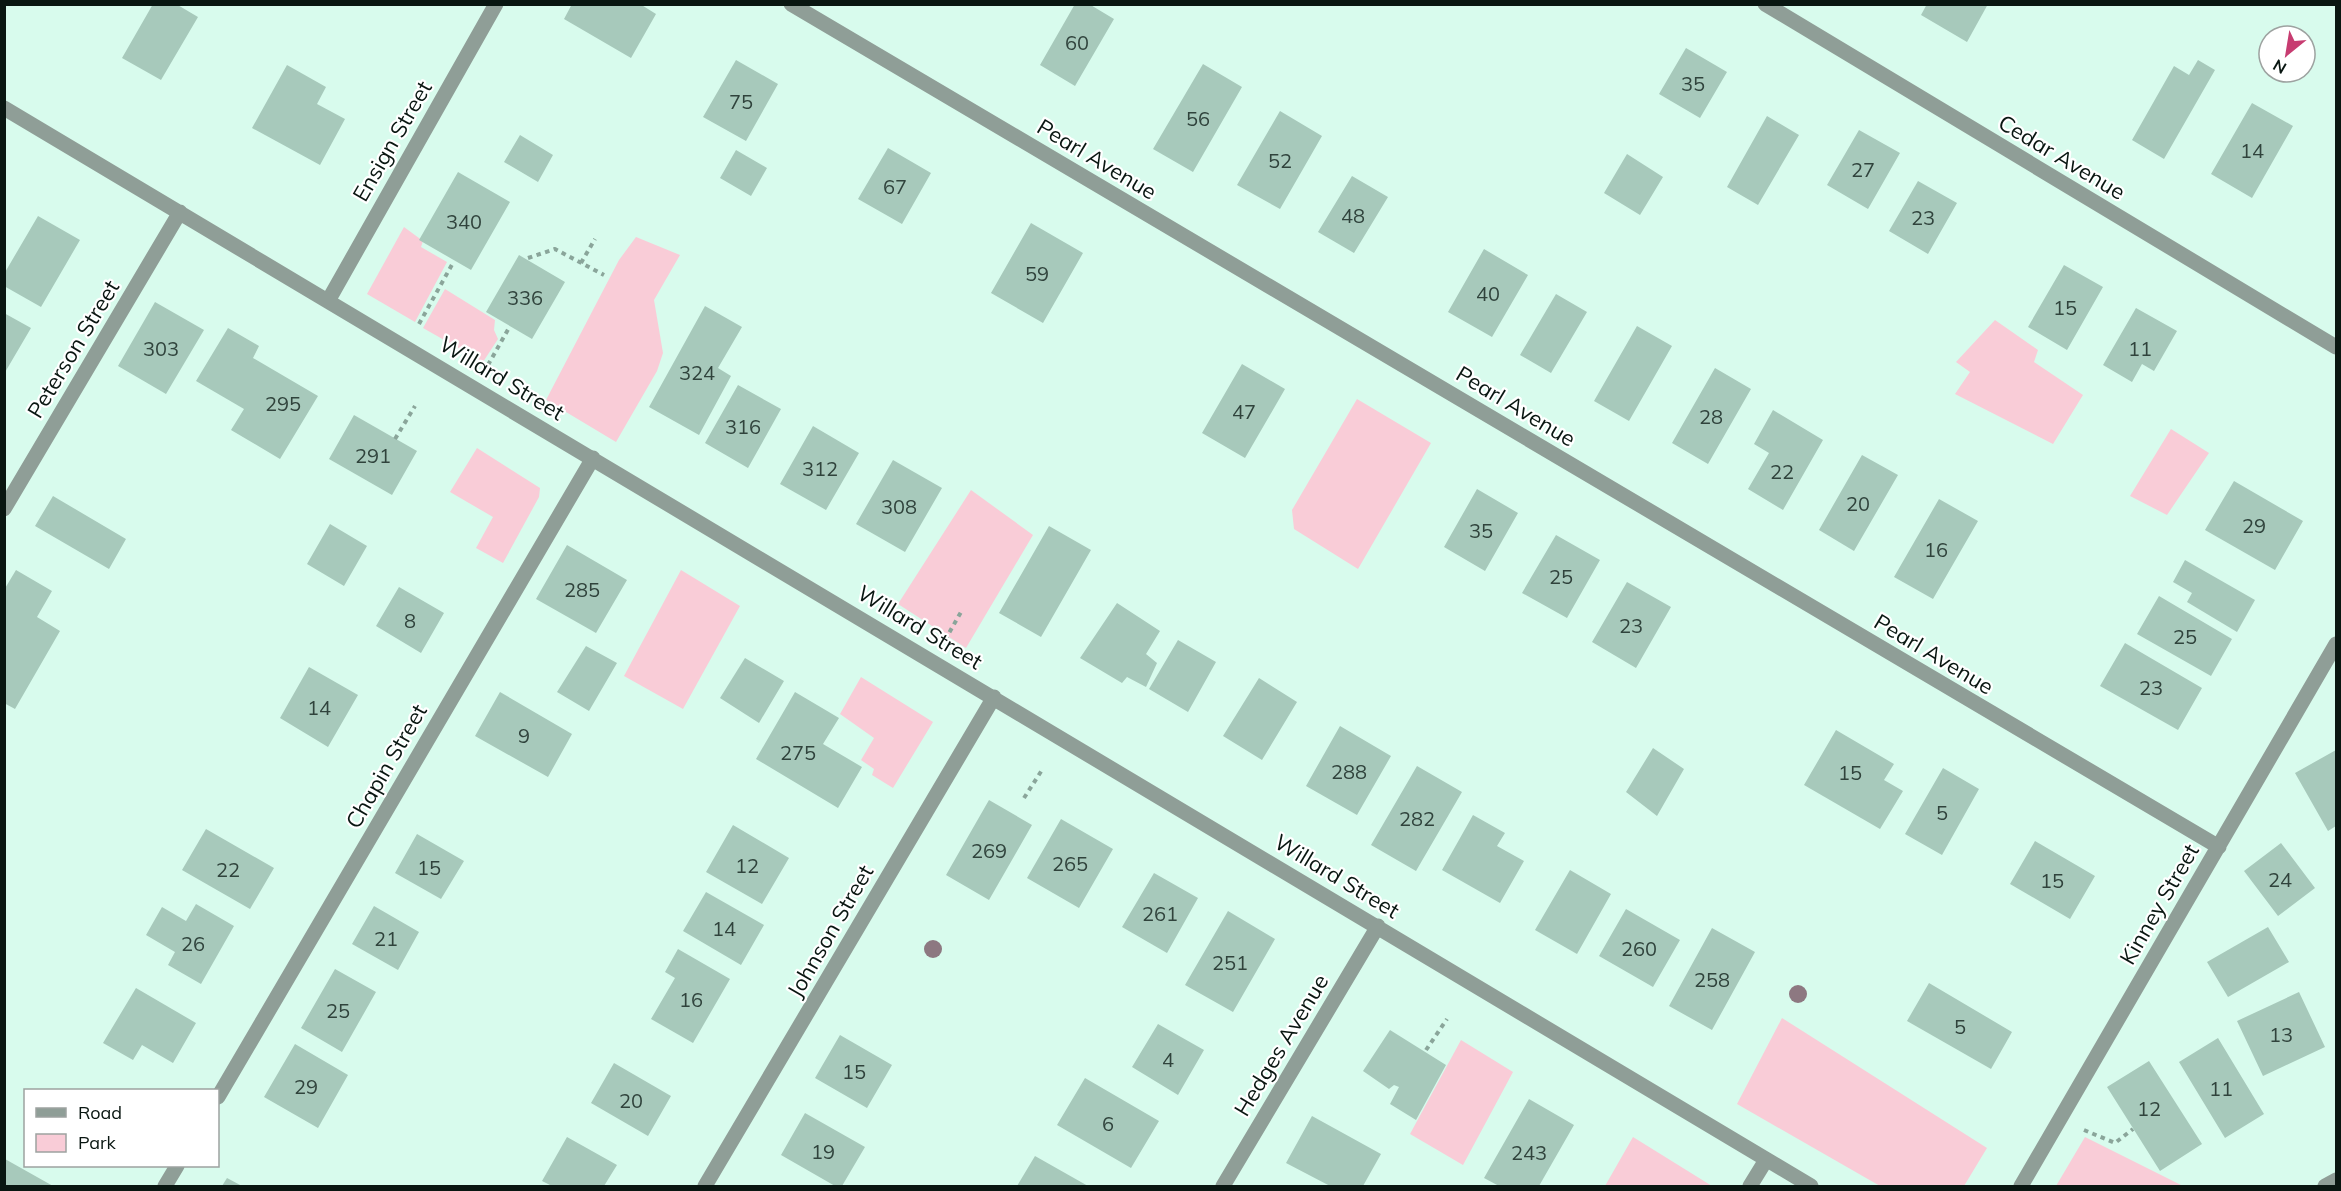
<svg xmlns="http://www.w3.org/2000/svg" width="2341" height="1191" viewBox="0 0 2341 1191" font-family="Mulish,sans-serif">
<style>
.green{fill:#f9ccd7}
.building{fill:#a7c9bb}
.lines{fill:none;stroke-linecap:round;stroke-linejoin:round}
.path{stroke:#8aa59a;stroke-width:4;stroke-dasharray:4.5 4.5;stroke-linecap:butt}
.minor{stroke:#8f9e97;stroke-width:15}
.tree{fill:#8d7881}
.labels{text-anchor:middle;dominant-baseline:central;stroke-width:4.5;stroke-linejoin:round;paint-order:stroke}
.number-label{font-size:20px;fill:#30433c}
.street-label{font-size:22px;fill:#091611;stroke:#fff}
</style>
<rect width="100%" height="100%" fill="#d8fbed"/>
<path class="green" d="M 404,227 L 423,241 L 421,247 L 447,262 L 415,322 L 367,294 Z
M 636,237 L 680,255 L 654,300 L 663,353 L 657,371 L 616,442 L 546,400 L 619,260 Z
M 445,289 L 495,320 L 494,330 L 498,339 L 483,362 L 423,328 Z
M 1995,320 L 2038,350 L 2034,362 L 2083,395 L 2053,444 L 1955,394 L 1970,372 L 1956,362 Z
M 1357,399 L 1431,443 L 1358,569 L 1294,529 L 1292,510 Z
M 2171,429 L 2209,453 L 2167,515 L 2130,496 Z
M 477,448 L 540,488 L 539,497 L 503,563 L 476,548 L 493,517 L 450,492 Z
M 971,490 L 1033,535 L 966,648 L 898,604 Z
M 681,570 L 740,606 L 683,709 L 624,676 Z
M 861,677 L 933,722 L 893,788 L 872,775 L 874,769 L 861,760 L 874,738 L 840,714 Z
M 1782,1018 L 1987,1148 L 1964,1186 L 1880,1186 L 1737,1104 Z
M 1461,1040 L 1513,1072 L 1463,1165 L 1410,1134 Z
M 1633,1137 L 1712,1186 L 1605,1186 Z
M 2085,1137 L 2183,1186 L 2056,1186 Z"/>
<path class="building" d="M 153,4 L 176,4 L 198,17 L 161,80 L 122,58 Z
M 572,4 L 640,4 L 656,14 L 631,58 L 564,19 Z
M 1075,4 L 1089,4 L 1114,19 L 1075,86 L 1040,65 Z
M 1927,4 L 1988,4 L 1967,42 L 1921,15 Z
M 1686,48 L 1727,72 L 1700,118 L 1659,94 Z
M 736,60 L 778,84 L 746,141 L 703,117 Z
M 2198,60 L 2215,70 L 2164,159 L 2132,140 L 2174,66 L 2189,75 Z
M 1203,64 L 1242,87 L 1193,172 L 1153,149 Z
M 287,65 L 326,87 L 317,104 L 345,119 L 320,165 L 252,128 Z
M 2252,103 L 2293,126 L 2252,198 L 2211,174 Z
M 1280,111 L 1322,136 L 1280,209 L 1237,185 Z
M 1767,116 L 1799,135 L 1758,205 L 1727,187 Z
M 1859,130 L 1900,153 L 1868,209 L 1827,185 Z
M 520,135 L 553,155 L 538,182 L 504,162 Z
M 888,148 L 931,173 L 902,224 L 858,199 Z
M 736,150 L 767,168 L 751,196 L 720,178 Z
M 1627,154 L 1663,177 L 1640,215 L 1604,193 Z
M 458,172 L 510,202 L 471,270 L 419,240 Z
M 1352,176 L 1388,197 L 1354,253 L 1318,232 Z
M 1918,181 L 1957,203 L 1928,254 L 1889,231 Z
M 38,216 L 80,240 L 41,307 L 4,286 L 4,274 Z
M 1031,223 L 1083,253 L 1043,323 L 991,293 Z
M 1484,249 L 1528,275 L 1492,337 L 1448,312 Z
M 519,255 L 565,282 L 532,339 L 486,312 Z
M 2064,265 L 2103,287 L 2067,350 L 2028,327 Z
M 1556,294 L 1587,312 L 1551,373 L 1520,355 Z
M 155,302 L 204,330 L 166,394 L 118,366 Z
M 705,306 L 742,327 L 718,368 L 731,376 L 699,435 L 649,407 Z
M 2136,308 L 2177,331 L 2154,371 L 2142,364 L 2132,382 L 2103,365 Z
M 4,313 L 31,328 L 4,374 Z
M 1637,326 L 1672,346 L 1629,421 L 1594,401 Z
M 228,328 L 259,346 L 253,358 L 318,396 L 280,459 L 231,430 L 244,409 L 196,381 Z
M 1242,364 L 1285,389 L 1245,458 L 1202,433 Z
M 1715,368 L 1751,389 L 1708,464 L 1672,443 Z
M 738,385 L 781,409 L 748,468 L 705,443 Z
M 1773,410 L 1823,440 L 1783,510 L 1748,489 L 1769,453 L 1754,444 Z
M 354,415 L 417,451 L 392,495 L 329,459 Z
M 813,426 L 859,453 L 826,510 L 780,484 Z
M 1862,455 L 1898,475 L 1854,551 L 1819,530 Z
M 893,460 L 942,488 L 905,552 L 856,524 Z
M 2234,481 L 2303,521 L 2275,570 L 2205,530 Z
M 1477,489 L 1518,513 L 1485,571 L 1444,547 Z
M 53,496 L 126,539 L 109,569 L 35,526 Z
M 1939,499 L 1978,521 L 1933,599 L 1894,577 Z
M 330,524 L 367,546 L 344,586 L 307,564 Z
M 1049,526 L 1091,550 L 1041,637 L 999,613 Z
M 1556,535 L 1600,560 L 1567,618 L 1522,593 Z
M 567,545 L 627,580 L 596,633 L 536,599 Z
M 2185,560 L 2255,600 L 2237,632 L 2187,602 L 2192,593 L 2173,582 Z
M 16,570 L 52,591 L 37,617 L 60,631 L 15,709 L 4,703 L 4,590 Z
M 1627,582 L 1671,607 L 1636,668 L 1592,642 Z
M 399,587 L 444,613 L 421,653 L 376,626 Z
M 2159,596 L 2232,639 L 2211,676 L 2137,634 Z
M 1117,603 L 1160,631 L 1146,654 L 1157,663 L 1146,687 L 1127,677 L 1122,683 L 1080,658 Z
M 1178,640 L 1216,662 L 1188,712 L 1149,689 Z
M 2125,643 L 2202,688 L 2178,730 L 2100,686 Z
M 586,646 L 617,663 L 589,711 L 557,692 Z
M 745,658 L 784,681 L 759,723 L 720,698 Z
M 309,667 L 358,695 L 328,747 L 280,718 Z
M 1259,678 L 1297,702 L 1262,760 L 1223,736 Z
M 500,692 L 572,734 L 548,777 L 475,736 Z
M 795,692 L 839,718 L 823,744 L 862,767 L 838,808 L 756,759 Z
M 1340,726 L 1391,756 L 1357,815 L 1306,786 Z
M 1836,730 L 1894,764 L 1884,780 L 1903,791 L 1880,829 L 1804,785 Z
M 1653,748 L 1684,769 L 1657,816 L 1626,792 Z
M 2336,750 L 2336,826 L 2328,831 L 2295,773 Z
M 1417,766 L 1462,792 L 1416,871 L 1371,845 Z
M 1943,768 L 1979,789 L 1942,855 L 1905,834 Z
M 989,800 L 1032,825 L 989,900 L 946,875 Z
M 1473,815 L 1505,833 L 1497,846 L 1524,861 L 1500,903 L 1442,870 Z
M 1061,819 L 1113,849 L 1079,908 L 1027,878 Z
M 733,825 L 789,858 L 762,904 L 706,872 Z
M 206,829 L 274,868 L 250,909 L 182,870 Z
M 417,834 L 464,861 L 441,899 L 395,873 Z
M 2035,841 L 2095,876 L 2070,919 L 2010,884 Z
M 2281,843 L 2315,888 L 2278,916 L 2244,871 Z
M 1570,870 L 1611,894 L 1577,954 L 1535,930 Z
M 1154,873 L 1198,898 L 1167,953 L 1122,927 Z
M 706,892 L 764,925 L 741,965 L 683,931 Z
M 196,904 L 234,926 L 201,984 L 168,965 L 175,952 L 146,935 L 162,907 L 186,921 Z
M 374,906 L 419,932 L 398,970 L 352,944 Z
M 1626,909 L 1680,940 L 1653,987 L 1599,956 Z
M 1228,911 L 1275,939 L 1233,1012 L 1185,985 Z
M 2268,927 L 2289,962 L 2228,997 L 2207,962 Z
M 1712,928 L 1755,952 L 1712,1030 L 1669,1006 Z
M 678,949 L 730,979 L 693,1043 L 651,1019 L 675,978 L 665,972 Z
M 335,969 L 376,992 L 342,1052 L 301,1028 Z
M 1929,983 L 2012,1032 L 1991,1069 L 1907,1021 Z
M 136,988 L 196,1023 L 173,1063 L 142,1045 L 133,1060 L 103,1043 Z
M 2299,992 L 2325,1047 L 2263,1076 L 2237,1021 Z
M 1158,1024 L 1204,1050 L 1178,1095 L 1132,1067 Z
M 1390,1030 L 1446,1065 L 1416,1120 L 1390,1104 L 1399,1087 L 1394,1085 L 1389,1089 L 1363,1071 Z
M 840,1035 L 892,1065 L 867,1108 L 815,1078 Z
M 2218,1038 L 2264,1114 L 2225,1138 L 2179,1062 Z
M 295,1044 L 348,1075 L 318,1128 L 264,1097 Z
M 2149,1061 L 2202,1144 L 2160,1171 L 2107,1087 Z
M 614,1063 L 671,1096 L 648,1136 L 591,1103 Z
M 1085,1078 L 1159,1121 L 1131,1168 L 1057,1125 Z
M 1529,1099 L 1574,1125 L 1539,1186 L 1499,1186 L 1484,1178 Z
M 805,1113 L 865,1147 L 842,1186 L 835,1186 L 781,1155 Z
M 1312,1116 L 1381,1154 L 1363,1186 L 1330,1186 L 1286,1163 Z
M 567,1137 L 617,1165 L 604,1186 L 552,1186 L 542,1181 Z
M 1035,1156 L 1088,1186 L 1017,1186 Z
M 5,1159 L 53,1186 L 4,1186 Z
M 227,1178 L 242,1186 L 222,1186 Z"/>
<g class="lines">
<path class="path" d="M 528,258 L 555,249 L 604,275
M 581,263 L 595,239
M 419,324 L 454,261
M 488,365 L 510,326
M 395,439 L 415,406
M 945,640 L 961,612
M 1024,798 L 1042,770
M 1426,1050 L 1447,1019
M 2084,1130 L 2115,1143 L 2133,1129"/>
<path class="minor" d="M 791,4 L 2219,847
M 1765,4 L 2336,347
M 4,108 L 1811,1186
M 328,301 L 496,4
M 4,509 L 180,212
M 218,1097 L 593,458
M 165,1186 L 177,1166
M 705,1186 L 994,697
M 1223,1186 L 1378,926
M 1750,1186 L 1766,1160
M 2021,1186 L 2336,644
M 2325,1186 L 2336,1180"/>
</g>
<g class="tree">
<circle cx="933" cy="949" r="9"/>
<circle cx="1798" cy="994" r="9"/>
</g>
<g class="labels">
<g class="number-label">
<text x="1077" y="42">60</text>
<text x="1693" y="83">35</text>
<text x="741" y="101">75</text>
<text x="1198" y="118">56</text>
<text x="2252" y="150">14</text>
<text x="1280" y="160">52</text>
<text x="1863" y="169">27</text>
<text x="895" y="186">67</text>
<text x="1353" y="215">48</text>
<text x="1923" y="217">23</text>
<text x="464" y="221">340</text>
<text x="1037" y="273">59</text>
<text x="1488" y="293">40</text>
<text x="525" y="297">336</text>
<text x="2065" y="307">15</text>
<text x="161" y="348">303</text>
<text x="2140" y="348">11</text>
<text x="697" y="372">324</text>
<text x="283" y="403">295</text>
<text x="1244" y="411">47</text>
<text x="1711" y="416">28</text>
<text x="743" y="426">316</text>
<text x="373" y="455">291</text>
<text x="820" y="468">312</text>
<text x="1782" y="471">22</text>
<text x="1858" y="503">20</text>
<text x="899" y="506">308</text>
<text x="2254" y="525">29</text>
<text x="1481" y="530">35</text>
<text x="1936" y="549">16</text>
<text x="1561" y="576">25</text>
<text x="582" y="589">285</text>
<text x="410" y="620">8</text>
<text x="1631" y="625">23</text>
<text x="2185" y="636">25</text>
<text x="2151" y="687">23</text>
<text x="319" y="707">14</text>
<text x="524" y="735">9</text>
<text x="798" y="752">275</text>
<text x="1349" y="771">288</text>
<text x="1850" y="772">15</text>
<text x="1942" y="812">5</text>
<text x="1417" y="818">282</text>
<text x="989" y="850">269</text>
<text x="1070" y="863">265</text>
<text x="747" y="865">12</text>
<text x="429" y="867">15</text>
<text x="228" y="869">22</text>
<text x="2280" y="879">24</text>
<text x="2052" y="880">15</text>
<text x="1160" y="913">261</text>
<text x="724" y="928">14</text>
<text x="386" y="938">21</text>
<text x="193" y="943">26</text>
<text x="1639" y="948">260</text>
<text x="1230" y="962">251</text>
<text x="1712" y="979">258</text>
<text x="691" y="999">16</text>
<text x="338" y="1010">25</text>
<text x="1960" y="1026">5</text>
<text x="2281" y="1034">13</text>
<text x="1168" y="1059">4</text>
<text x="854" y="1071">15</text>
<text x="306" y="1086">29</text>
<text x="2221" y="1088">11</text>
<text x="631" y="1100">20</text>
<text x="2149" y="1108">12</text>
<text x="1108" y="1123">6</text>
<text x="823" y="1151">19</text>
<text x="1529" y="1152">243</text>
</g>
<g class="street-label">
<text transform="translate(392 141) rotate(-60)">Ensign Street</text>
<text transform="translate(2062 157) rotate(31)">Cedar Avenue</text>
<text transform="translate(1097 159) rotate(31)">Pearl Avenue</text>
<text transform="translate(73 349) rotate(-59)">Peterson Street</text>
<text transform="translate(502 378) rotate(31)">Willard Street</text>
<text transform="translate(1516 406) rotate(31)">Pearl Avenue</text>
<text transform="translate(920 627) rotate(31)">Willard Street</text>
<text transform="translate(1934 654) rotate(31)">Pearl Avenue</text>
<text transform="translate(386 766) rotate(-60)">Chapin Street</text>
<text transform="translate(1337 876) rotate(31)">Willard Street</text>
<text transform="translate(2159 904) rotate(-60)">Kinney Street</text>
<text transform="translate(830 931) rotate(-60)">Johnson Street</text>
<text transform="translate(1281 1045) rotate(-59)">Hedges Avenue</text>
</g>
</g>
<rect width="2341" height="1191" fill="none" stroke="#091611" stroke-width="12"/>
<rect x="24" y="1089" width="195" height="78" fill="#ffffff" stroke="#9da2a0" stroke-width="1.5"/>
<rect x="36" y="1108" width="30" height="9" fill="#8f9e97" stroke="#9da2a0" stroke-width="1.5"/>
<text x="78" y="1119" font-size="18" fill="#091611">Road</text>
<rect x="36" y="1134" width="30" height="18" fill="#f9ccd7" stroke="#9da2a0" stroke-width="1.5"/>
<text x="78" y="1149" font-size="18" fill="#091611">Park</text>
<g transform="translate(2287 54) rotate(210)"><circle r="28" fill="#ffffff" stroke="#9da2a0" stroke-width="1.5"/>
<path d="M0-4.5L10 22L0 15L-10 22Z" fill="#c73c71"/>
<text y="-9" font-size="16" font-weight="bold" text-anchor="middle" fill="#091611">N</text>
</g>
</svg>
